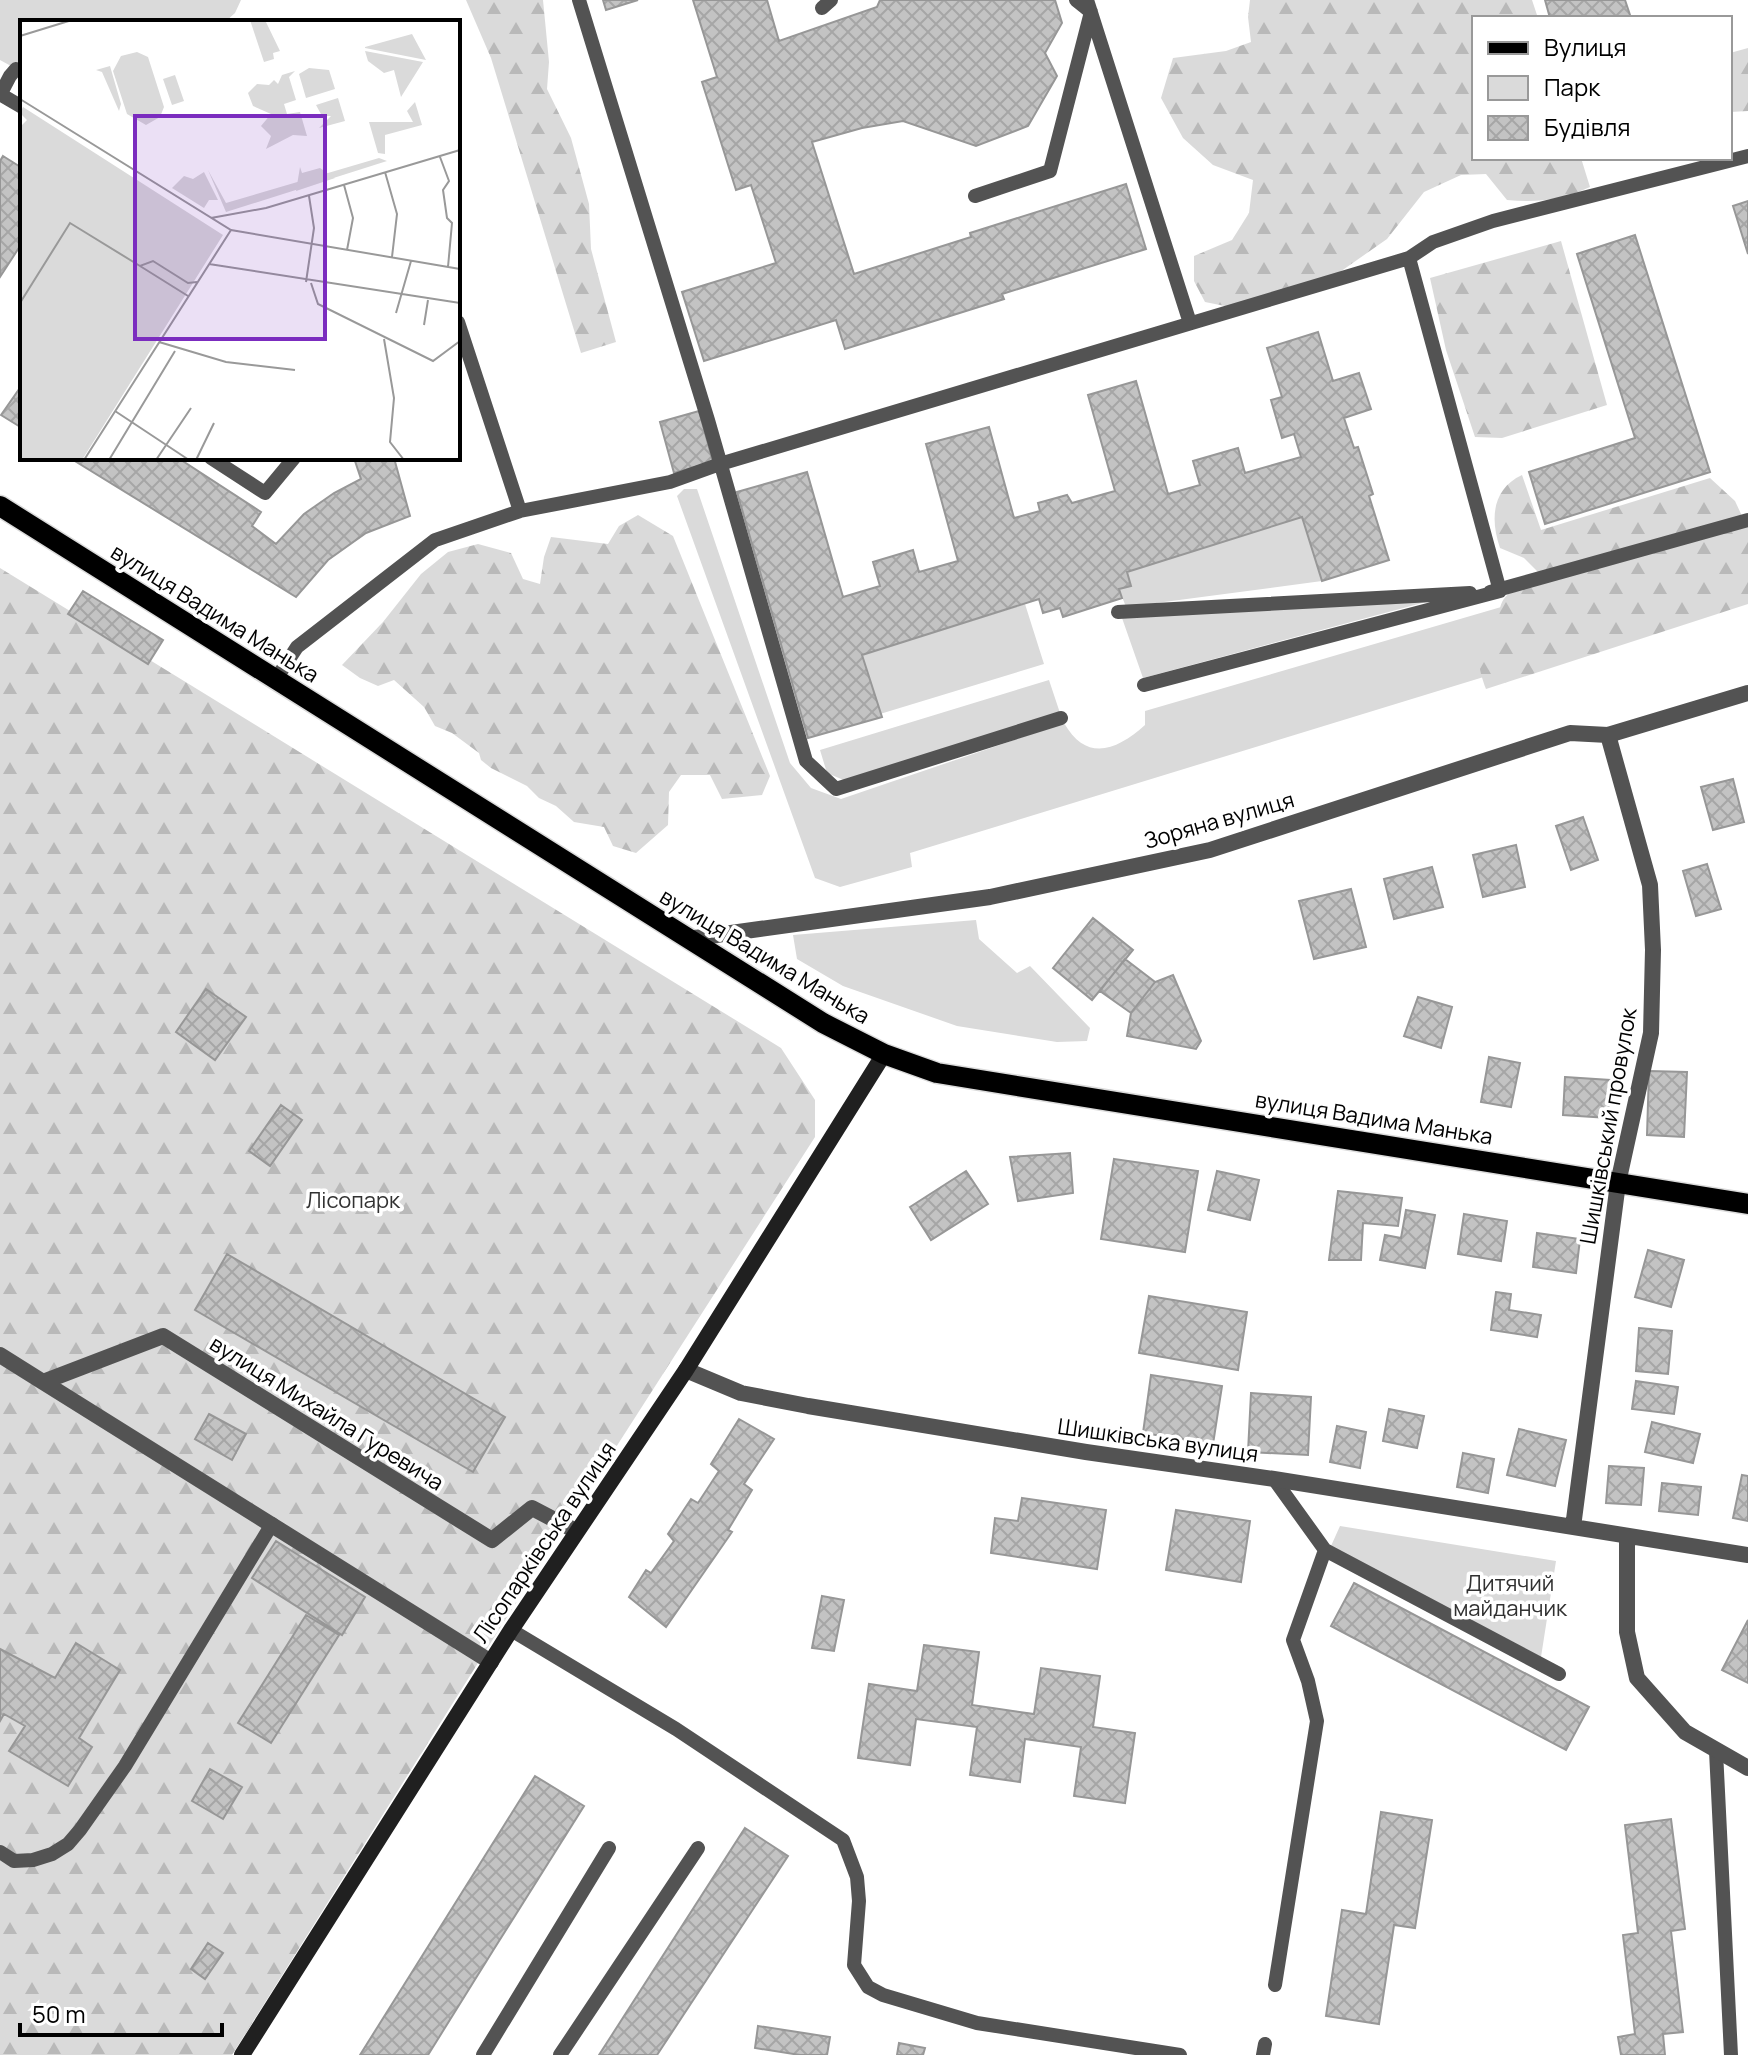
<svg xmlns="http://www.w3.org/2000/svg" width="1748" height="2055" viewBox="0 0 1748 2055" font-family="Manrope,sans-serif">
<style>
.green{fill:#dadada}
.forest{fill:url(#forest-firs)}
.building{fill:url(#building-cross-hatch);stroke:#979797;stroke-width:2}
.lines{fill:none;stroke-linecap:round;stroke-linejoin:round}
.primary-casing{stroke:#dbdbdb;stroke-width:23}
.lane{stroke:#535353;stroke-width:14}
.street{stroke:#535353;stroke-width:16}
.secondary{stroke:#202020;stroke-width:16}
.primary{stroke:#000;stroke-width:20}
.labels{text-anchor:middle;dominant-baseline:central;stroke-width:7;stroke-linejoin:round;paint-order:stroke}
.street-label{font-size:22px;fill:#000;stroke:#fff}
.park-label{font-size:22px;fill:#313131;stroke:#fff}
.inset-road{fill:none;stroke:#999;stroke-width:2}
.view{fill:#7b2cbf;fill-opacity:0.15;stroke:#7b2cbf;stroke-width:4}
.inset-edge{fill:none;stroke:#000;stroke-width:4}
</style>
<defs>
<pattern id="forest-firs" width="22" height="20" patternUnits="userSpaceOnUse" patternTransform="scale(2)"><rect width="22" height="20" fill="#dadada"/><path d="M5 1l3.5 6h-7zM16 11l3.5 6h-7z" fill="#b9b9b9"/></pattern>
<pattern id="building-cross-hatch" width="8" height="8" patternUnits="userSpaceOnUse" patternTransform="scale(2)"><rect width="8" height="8" fill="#c3c3c3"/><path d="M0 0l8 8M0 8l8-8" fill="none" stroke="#a6a6a6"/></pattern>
</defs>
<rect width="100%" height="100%" fill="#fff"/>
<path class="green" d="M 0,0 L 241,0 L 235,13 L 225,22 L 22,22 L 22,72 L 0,60 Z
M 684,489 L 697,489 L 790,763 L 811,788 L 841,799 L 1064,723 C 1087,763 1117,750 1145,725 L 1145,711 L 1748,535 L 1748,596 L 910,853 L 912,867 L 840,887 L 815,878 L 677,496 Z
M 1302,517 L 1322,581 L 1126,607 L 1119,589 L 1131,585 L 1127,572 Z
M 1437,599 L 1143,678 L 1122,618 Z
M 1025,604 L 1044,664 L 880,714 L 862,655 Z
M 1049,680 L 1060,713 L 846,781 L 827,773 L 820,750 Z
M 976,920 L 979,939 L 1017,973 L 1030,966 L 1090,1028 L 1087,1041 L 1057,1042 L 957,1026 L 843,986 L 797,959 L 793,935 Z
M 1340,1526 L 1556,1561 L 1541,1657 L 1331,1546 Z"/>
<path class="forest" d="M 466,0 L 543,0 L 549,62 L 547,89 L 571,138 L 589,204 L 591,249 L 616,342 L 581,353 L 491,58 Z
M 1250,0 L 1532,0 L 1538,18 L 1474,18 L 1474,158 L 1581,158 L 1590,187 C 1561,200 1538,203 1507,200 L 1486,174 L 1461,175 L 1424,192 L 1387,239 L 1327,281 L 1230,307 L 1205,302 L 1194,281 L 1194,256 L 1232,240 L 1249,213 L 1253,180 L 1213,165 L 1183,138 L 1161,98 L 1173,58 L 1226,51 L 1251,42 L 1248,17 Z
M 1748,48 L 1748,111 L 1730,112 L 1730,53 Z
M 1561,241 L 1607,405 L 1502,438 L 1475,437 L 1446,350 L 1430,278 Z
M 1522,475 L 1541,530 L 1710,478 L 1735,501 L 1742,516 L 1748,519 L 1748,604 L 1486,689 C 1476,663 1474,644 1501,628 C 1493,594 1515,589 1541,575 L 1524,558 L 1500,548 C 1490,519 1492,489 1522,475 Z
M 638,515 L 673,536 L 770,776 L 762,795 L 722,799 L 710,775 L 681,775 L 669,792 L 668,825 L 636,853 L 613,846 L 604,827 L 574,822 L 556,806 L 539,798 L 527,786 L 491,768 L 481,760 L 479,753 L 452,733 L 435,726 L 424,707 L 394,680 L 378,686 L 360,678 L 342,665 L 383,622 L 421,574 L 448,552 L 478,544 L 511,553 L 523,579 L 540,584 L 544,557 L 551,537 L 608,544 L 619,526 Z
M 0,568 L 781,1048 L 815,1100 L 815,1137 L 500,1628 L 232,2055 L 0,2055 Z"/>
<path class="building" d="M 603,0 L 638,0 L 606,10 Z
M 693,0 L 767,0 L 779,41 L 877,7 L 880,0 L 1055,0 L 1062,23 L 1045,53 L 1057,76 L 1028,126 L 976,146 L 903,121 L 862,128 L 812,142 L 854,274 L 971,237 L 970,233 L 1126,184 L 1146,249 L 1002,294 L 1004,299 L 845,349 L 836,320 L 704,361 L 682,292 L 776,263 L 751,185 L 736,190 L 702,82 L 717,77 Z
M 1545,0 L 1625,0 L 1631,18 L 1550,18 Z
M 3,156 L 22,168 L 22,243 L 0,277 L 0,161 Z
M 1748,201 L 1748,254 L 1733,206 Z
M 1635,235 L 1710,472 L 1545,524 L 1529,472 L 1635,438 L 1577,254 Z
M 1318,332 L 1333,381 L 1359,373 L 1371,409 L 1344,418 L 1354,448 L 1358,447 L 1373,494 L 1369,496 L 1389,560 L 1322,581 L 1302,517 L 1127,572 L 1131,586 L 1119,589 L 1122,598 L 1063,617 L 1060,608 L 1043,613 L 1039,599 L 862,655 L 882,717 L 808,738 L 737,492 L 807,472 L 843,597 L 880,586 L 873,562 L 913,550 L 919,572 L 958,561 L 926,444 L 989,427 L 1014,518 L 1040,511 L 1038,503 L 1067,495 L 1072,503 L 1115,491 L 1088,395 L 1136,381 L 1168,494 L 1200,485 L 1193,461 L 1238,448 L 1245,473 L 1301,457 L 1294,434 L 1282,438 L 1271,400 L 1282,397 L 1267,348 Z
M 22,385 L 22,428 L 1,415 Z
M 699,411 L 713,462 L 674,473 L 660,422 Z
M 70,458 L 178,458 L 261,512 L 252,526 L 276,544 L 304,514 L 334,493 L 361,479 L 354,458 L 394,458 L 410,516 L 366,533 L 328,560 L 296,597 Z
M 83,591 L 163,640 L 148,664 L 68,614 Z
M 1733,779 L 1744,822 L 1713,830 L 1701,787 Z
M 1583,817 L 1598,860 L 1571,870 L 1556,826 Z
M 1516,845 L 1525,887 L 1483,897 L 1473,855 Z
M 1707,864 L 1721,909 L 1696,916 L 1683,871 Z
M 1432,867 L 1443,907 L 1394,919 L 1384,879 Z
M 1351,889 L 1366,947 L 1314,959 L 1299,901 Z
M 1093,918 L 1133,950 L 1092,1000 L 1053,968 Z
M 1125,959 L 1155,982 L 1131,1013 L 1100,991 Z
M 1173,975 L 1201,1041 L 1196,1049 L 1127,1036 L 1131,1013 L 1155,982 Z
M 206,989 L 246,1017 L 215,1060 L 176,1032 Z
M 1418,997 L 1452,1007 L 1441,1048 L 1404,1036 Z
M 1489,1057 L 1520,1063 L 1511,1107 L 1481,1102 Z
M 1649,1071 L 1687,1072 L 1684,1137 L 1647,1135 Z
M 1565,1077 L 1610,1080 L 1608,1118 L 1563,1115 Z
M 281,1105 L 302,1120 L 270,1166 L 249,1151 Z
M 1070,1153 L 1073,1193 L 1018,1201 L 1010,1157 Z
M 1114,1159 L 1198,1171 L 1185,1252 L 1101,1239 Z
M 966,1171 L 988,1204 L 931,1240 L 910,1207 Z
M 1217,1171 L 1259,1180 L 1250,1220 L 1208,1210 Z
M 1338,1191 L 1402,1198 L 1398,1226 L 1363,1223 L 1361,1260 L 1329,1260 Z
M 1406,1210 L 1435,1215 L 1425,1268 L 1380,1260 L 1385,1235 L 1401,1238 Z
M 1464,1214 L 1507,1221 L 1501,1261 L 1458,1254 Z
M 1537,1233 L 1580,1239 L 1576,1273 L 1533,1267 Z
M 1648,1250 L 1684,1260 L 1671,1307 L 1635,1297 Z
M 227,1254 L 505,1417 L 473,1472 L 195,1310 Z
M 1496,1292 L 1511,1294 L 1509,1310 L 1541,1315 L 1537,1337 L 1491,1330 Z
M 1149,1296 L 1247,1312 L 1238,1370 L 1139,1353 Z
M 1639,1328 L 1672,1331 L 1668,1374 L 1636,1371 Z
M 1151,1375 L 1222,1386 L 1213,1444 L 1143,1433 Z
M 1636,1381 L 1678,1387 L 1674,1414 L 1632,1409 Z
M 1251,1393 L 1311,1397 L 1308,1455 L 1248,1452 Z
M 1389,1409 L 1424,1416 L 1417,1448 L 1383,1441 Z
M 209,1414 L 246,1434 L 232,1460 L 195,1439 Z
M 739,1419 L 774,1439 L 744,1484 L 752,1490 L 728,1530 L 732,1532 L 666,1627 L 629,1597 L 646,1570 L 651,1573 L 674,1541 L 668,1534 L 691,1499 L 698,1503 L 719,1471 L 711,1464 Z
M 1652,1422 L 1700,1434 L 1693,1463 L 1645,1452 Z
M 1337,1426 L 1366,1432 L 1360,1468 L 1330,1462 Z
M 1519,1429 L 1566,1440 L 1555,1486 L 1507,1475 Z
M 1463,1453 L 1494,1459 L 1488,1493 L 1457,1487 Z
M 1609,1466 L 1644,1468 L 1641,1505 L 1606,1503 Z
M 1742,1475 L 1748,1476 L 1748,1521 L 1733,1518 Z
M 1662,1483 L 1701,1487 L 1698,1515 L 1659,1511 Z
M 1022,1498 L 1106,1510 L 1097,1569 L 991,1553 L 995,1518 L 1018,1521 Z
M 1176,1510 L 1250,1521 L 1241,1582 L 1166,1570 Z
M 276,1541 L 365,1597 L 342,1635 L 252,1578 Z
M 1354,1583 L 1589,1707 L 1566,1750 L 1331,1626 Z
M 822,1596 L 844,1600 L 834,1651 L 812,1648 Z
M 306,1615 L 339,1635 L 271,1743 L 238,1723 Z
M 1748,1620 L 1748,1683 L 1722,1670 Z
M 76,1643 L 120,1670 L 79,1738 L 92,1747 L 68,1786 L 9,1751 L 25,1726 L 4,1714 L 0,1721 L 0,1649 L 55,1678 Z
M 924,1645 L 979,1652 L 972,1705 L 1034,1714 L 1041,1668 L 1100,1676 L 1093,1727 L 1135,1733 L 1125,1803 L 1074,1796 L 1081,1747 L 1025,1739 L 1020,1782 L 970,1775 L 977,1727 L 916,1719 L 910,1765 L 858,1758 L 869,1684 L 917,1691 Z
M 210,1769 L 242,1787 L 223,1819 L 192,1801 Z
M 535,1776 L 584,1806 L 494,1949 L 428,2055 L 360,2055 Z
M 1381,1812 L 1432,1820 L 1415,1928 L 1394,1925 L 1379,2024 L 1326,2016 L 1342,1910 L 1366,1914 Z
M 1671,1819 L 1685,1929 L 1671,1931 L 1683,2032 L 1663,2034 L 1665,2055 L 1621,2055 L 1618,2037 L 1635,2034 L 1623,1935 L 1638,1933 L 1625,1825 Z
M 745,1828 L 788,1856 L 657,2055 L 599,2055 Z
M 208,1943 L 223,1953 L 205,1979 L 191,1969 Z
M 758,2026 L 830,2037 L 827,2055 L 800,2055 L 755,2048 Z
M 899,2043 L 925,2048 L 923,2055 L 897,2055 Z"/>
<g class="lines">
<defs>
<path id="primary" d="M 0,506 L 823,1023 L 884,1054 L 937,1073 L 1748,1204"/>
</defs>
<use href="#primary" class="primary-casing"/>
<path class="lane" d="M 579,0 L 708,420 L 806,761 L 836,789 L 1061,718
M 1087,0 L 1190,323
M 822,8 L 831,0
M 0,94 L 22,107
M 0,95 L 10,76 L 16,69
M 975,196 L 1050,171 L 1091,12 L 1076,0
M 458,322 L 520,511
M 211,458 L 265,493 L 294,458
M 1490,592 L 1748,520
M 1118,612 L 1470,593
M 276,679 L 297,647 L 435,540 L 520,511 L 670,482 L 720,464 L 1409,258 L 1433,242 L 1493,221 L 1748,156
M 1144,685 L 1500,591 L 1409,258
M 1274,1479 L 1325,1550 L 1559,1674
M 511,1630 L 676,1729 L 843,1840 L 857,1877 L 859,1901 L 854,1965 L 868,1987 L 883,1995 L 977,2023 L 1180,2055
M 1716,1751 L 1731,2055
M 0,1852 L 14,1861 L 33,1860 L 52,1854 L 68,1844 L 80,1830 L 125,1766 L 272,1524
M 1275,1985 L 1317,1721 L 1308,1681 L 1293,1640 L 1325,1550
M 483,2055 L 609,1848
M 560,2055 L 698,1848
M 1263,2055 L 1265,2044"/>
<path class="street" d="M 688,939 L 990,897 L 1210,850 L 1570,733 L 1608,735 L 1748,693
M 0,1355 L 43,1382 L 163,1336 L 492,1540 L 532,1508 L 576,1531
M 686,1370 L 741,1393 L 808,1406 L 1086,1452 L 1274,1479 L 1748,1555
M 43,1382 L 491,1662
M 1573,1527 L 1618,1183 L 1651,1033 L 1653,950 L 1650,885 L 1608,735
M 1627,1537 L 1627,1632 L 1637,1678 L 1685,1732 L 1748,1768"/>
<path class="secondary" d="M 242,2055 L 511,1630 L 686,1370 L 884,1054"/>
<use href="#primary" class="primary"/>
</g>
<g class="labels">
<g class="street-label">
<text transform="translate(215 613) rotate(32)">вулиця Вадима Манька</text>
<text transform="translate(1219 820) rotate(-16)">Зоряна вулиця</text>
<text transform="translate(765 956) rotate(31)">вулиця Вадима Манька</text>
<text transform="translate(1374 1118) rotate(9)">вулиця Вадима Манька</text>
<text transform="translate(1608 1126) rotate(-80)">Шишківський провулок</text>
<text transform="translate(327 1413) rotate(32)">вулиця Михайла Гуревича</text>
<text transform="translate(1158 1440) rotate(8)">Шишківська вулиця</text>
<text transform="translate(544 1542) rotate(-56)">Лісопарківська вулиця</text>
</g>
<g class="park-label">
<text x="353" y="1200">Лісопарк</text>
<text x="1510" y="1583">Дитячий<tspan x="1510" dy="25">майданчик</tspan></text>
</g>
</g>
<g transform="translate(20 20)">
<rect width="440" height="440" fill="#fff"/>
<path d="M 230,0 L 245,0 L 260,31 L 253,33 L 254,39 L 244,42 ZM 392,14 L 406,40 L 345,28 L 345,27 ZM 345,31 L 403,42 L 381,77 L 374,50 L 364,53 L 348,41 ZM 117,32 L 128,37 L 144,87 L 140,97 L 126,105 L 107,94 L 93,51 L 101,36 ZM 155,55 L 164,81 L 152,85 L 143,59 ZM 359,138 L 367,141 L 206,192 L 188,150 L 206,183 Z" fill="#dadada"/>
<path d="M 90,46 L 101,84 L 99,91 L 82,52 L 76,50 ZM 289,48 L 309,50 L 315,69 L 286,78 L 279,54 ZM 275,51 L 269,57 L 276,80 L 264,84 L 267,94 L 280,92 L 287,116 L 273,115 L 246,129 L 251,116 L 241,106 L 251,94 L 233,86 L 228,73 L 237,64 L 249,65 L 254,60 L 258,64 L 262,55 ZM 318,78 L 325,101 L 299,108 L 311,96 L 302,96 L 296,85 ZM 395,82 L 402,105 L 365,115 L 365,134 L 358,133 L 349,102 L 393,102 L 387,91 ZM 3,87 L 203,215 L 62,440 L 0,440 L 0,107 L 7,100 L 0,93 ZM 280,147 L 282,153 L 300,148 L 315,158 L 276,171 ZM 184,152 L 198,180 L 189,180 L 184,188 L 152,168 L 164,156 L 173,159 Z" fill="#dadada"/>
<path class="inset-road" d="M 0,16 L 52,0M 0,79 L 211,210 L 440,249M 420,137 L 429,161 L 423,170 L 427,198 L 432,203 L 428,247M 365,152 L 377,194 L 372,237M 324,165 L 333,198 L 327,230M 191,198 L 246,188 L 440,130M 189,244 L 440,283M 120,246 L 168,276M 286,262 L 294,208 L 289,176M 291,263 L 298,284 L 413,341 L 440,321M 0,283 L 50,203 L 120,246 L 133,241 L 168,263 L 177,262M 376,293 L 391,241M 404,305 L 408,280M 364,319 L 374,378 L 370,422 L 384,440M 139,322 L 206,342 L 275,350M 95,391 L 169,440M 64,440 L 211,210M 89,440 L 155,331M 136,440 L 171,388M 176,440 L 194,403"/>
<path class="view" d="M 115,96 L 305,96 L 305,319 L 115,319 Z"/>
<rect width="440" height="440" class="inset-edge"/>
</g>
<rect x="1472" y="16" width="260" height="144" fill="#ffffff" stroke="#999999" stroke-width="2"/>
<rect x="1488" y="42" width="40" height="12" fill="#000000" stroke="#999999" stroke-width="2"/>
<text x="1544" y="56" font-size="24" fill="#000000">Вулиця</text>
<rect x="1488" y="76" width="40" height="24" fill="#dadada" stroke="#999999" stroke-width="2"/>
<text x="1544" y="96" font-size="24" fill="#000000">Парк</text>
<rect x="1488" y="116" width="40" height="24" fill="url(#building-cross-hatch)" stroke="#999999" stroke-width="2"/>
<text x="1544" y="136" font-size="24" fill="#000000">Будівля</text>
<path d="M20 2023v12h202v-12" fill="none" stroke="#000000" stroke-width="4"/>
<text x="32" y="2023" font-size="24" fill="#000000" stroke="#ffffff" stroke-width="6" paint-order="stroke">50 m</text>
</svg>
